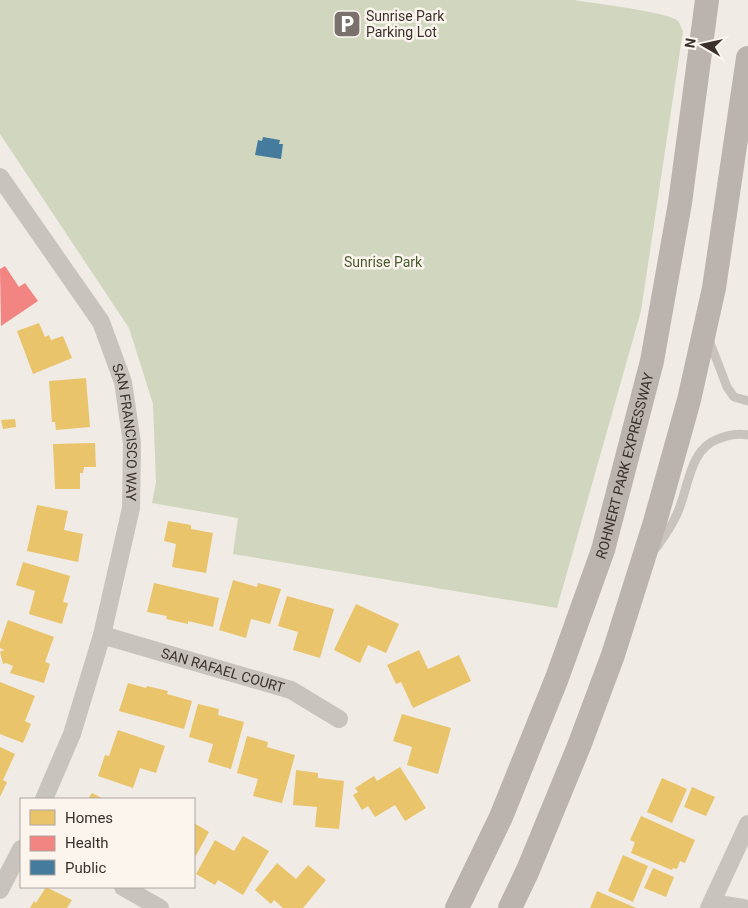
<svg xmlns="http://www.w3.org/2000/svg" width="748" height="908" viewBox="0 0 748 908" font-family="Roboto,sans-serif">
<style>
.green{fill:#d1d6bf}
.homes{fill:#e9c46a}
.health{fill:#f28482}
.public{fill:#457b9d}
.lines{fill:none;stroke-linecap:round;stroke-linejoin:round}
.service{stroke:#c9c3be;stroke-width:9}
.minor{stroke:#c9c3be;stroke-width:18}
.secondary{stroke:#bab3ae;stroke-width:24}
.labels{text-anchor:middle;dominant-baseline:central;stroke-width:5;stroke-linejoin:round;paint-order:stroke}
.poi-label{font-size:14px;fill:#3b302b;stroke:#fbf5ee;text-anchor:start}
.park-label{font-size:14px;fill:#4a5a2e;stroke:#fbf5ee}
.street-label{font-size:14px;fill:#3b302b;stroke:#fbf5ee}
</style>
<rect width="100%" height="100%" fill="#f0ebe5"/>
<path class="green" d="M 0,0 L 574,0 C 590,3 670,12 678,21 C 680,23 681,28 683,31 L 641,311 L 557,608 L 233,554 L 238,518 L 152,503 L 156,482 L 153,404 L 129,328 L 0,134 Z"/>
<path class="homes" d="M 39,323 L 45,337 L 49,335 L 51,340 L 63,336 L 72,358 L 33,374 L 17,331 Z
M 86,378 L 90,427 L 56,430 L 55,422 L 52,422 L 49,381 Z
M 15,419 L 16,427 L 3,429 L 1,420 Z
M 95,443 L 96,467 L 84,467 L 83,473 L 80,473 L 80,489 L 55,489 L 53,444 Z
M 37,505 L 68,511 L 64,530 L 83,534 L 78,562 L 27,551 Z
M 168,521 L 191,525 L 191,529 L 213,533 L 206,573 L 172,567 L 176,544 L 164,541 Z
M 23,562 L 70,576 L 63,602 L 68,603 L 62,624 L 29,614 L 35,591 L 16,585 Z
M 233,580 L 257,587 L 258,583 L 281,589 L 270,624 L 251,619 L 246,638 L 219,630 Z
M 154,583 L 219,598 L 213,627 L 188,621 L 188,624 L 166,619 L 167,616 L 147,612 Z
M 287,596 L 334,609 L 320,658 L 293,650 L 298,632 L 278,626 Z
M 356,604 L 399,624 L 386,653 L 368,645 L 360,663 L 334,650 Z
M 8,620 L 54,637 L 45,662 L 50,664 L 44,683 L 10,673 L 13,666 L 6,663 L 3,664 L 0,652 L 4,650 L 0,648 L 0,643 Z
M 419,650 L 428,669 L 459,655 L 471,681 L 413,708 L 401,682 L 396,684 L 387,665 Z
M 0,682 L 35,696 L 25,721 L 31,724 L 23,743 L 0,734 Z
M 128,683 L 146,688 L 147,686 L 168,691 L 167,694 L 192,701 L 184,729 L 119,711 Z
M 198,704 L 219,709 L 218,715 L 244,722 L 231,769 L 208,762 L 213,744 L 189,737 Z
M 402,714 L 451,728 L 438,774 L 407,765 L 412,747 L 393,741 Z
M 118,730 L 165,746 L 156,773 L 140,768 L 133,788 L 98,776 L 105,755 L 109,756 Z
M 247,736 L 268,742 L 267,747 L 295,755 L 282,803 L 253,796 L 258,779 L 237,773 Z
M 0,747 L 15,754 L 3,780 L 7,782 L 0,797 Z
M 400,767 L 426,808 L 405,821 L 395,805 L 375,817 L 368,806 L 362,810 L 353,795 L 358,792 L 355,788 L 374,776 L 377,781 Z
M 296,770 L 318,773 L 318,778 L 344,781 L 339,829 L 315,827 L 317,807 L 293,805 Z
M 662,778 L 687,789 L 672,823 L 647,812 Z
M 692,787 L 715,797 L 706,816 L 684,807 Z
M 92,793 L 104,799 L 88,799 Z
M 641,816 L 695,840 L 685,863 L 680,861 L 677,869 L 673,868 L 672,870 L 631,853 L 635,842 L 630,840 Z
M 194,823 L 209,832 L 194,859 Z
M 243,836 L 269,851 L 243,895 L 218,880 L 215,885 L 196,874 L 215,840 L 234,851 Z
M 623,855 L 648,866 L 633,902 L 608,891 Z
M 277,863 L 296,879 L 308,865 L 326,880 L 303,908 L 283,908 L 274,900 L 271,904 L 255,890 Z
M 653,868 L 674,877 L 666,897 L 644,888 Z
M 46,887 L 72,900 L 67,908 L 30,908 L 34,901 L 36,903 Z
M 597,891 L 636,908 L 590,908 Z"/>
<path class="health" d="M 5,266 L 19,287 L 25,283 L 38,301 L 1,326 L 0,269 Z"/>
<path class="public" d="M 263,137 L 280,140 L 279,144 L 283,144 L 281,159 L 255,155 L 258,140 L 262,141 Z"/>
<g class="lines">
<path class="service" d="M 709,340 L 727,387 L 734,397 L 748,401
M 656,548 C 663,538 670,529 675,518 C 689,493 687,450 718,439 C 728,435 738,433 748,435"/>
<g class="minor">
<path id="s1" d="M 0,177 L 101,322 L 123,382 L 132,443 L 131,508 L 102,635 L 72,734 L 44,799"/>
<path id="s2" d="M 102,635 L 291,690 L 339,719"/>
<path d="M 123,887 L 160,908"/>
<path d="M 0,890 L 21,849"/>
<path d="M 712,903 L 743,908"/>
<path d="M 709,908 L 748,824"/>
</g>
<g class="secondary">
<path id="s3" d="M 457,908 L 501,817 L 557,678 L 603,550 L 652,361 L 680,203 L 707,0"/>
<path d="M 510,908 L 528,870 L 579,746 L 613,655 L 655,522 L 689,400 L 714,288 L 748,58"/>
</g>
</g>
<defs>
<symbol id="parking-square" viewBox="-11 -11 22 22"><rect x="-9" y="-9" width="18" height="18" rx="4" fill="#7a716c" stroke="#fbf5ee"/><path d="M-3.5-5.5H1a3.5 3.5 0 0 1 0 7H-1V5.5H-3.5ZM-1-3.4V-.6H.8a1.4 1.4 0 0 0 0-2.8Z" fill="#fff"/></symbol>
</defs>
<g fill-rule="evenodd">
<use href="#parking-square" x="331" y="8" width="32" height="32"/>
</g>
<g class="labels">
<g class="poi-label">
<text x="366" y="16">Sunrise Park<tspan x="366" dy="16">Parking Lot</tspan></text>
</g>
<g class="park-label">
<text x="383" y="262">Sunrise Park</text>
</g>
<g class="street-label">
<text stroke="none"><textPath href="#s1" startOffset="291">SAN FRANCISCO WAY</textPath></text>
<text stroke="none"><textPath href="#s3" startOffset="474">ROHNERT PARK EXPRESSWAY</textPath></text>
<text stroke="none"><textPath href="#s2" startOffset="126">SAN RAFAEL COURT</textPath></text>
</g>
</g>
<rect x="20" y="798" width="175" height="90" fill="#fbf5ee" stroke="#aea6a0"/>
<rect x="30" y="810" width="25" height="15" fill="#e9c46a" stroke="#aea6a0"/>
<text x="65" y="823" font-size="15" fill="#3b302b">Homes</text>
<rect x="30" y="836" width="25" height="15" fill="#f28482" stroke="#aea6a0"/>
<text x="65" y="848" font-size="15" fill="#3b302b">Health</text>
<rect x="30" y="860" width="25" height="15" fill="#457b9d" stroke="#aea6a0"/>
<text x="65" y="873" font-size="15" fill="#3b302b">Public</text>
<g transform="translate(703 45) rotate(279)" stroke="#fbf5ee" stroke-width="4" paint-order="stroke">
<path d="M0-4L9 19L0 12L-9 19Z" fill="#3b302b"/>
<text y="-8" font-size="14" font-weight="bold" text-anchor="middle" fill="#3b302b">N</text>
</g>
</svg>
